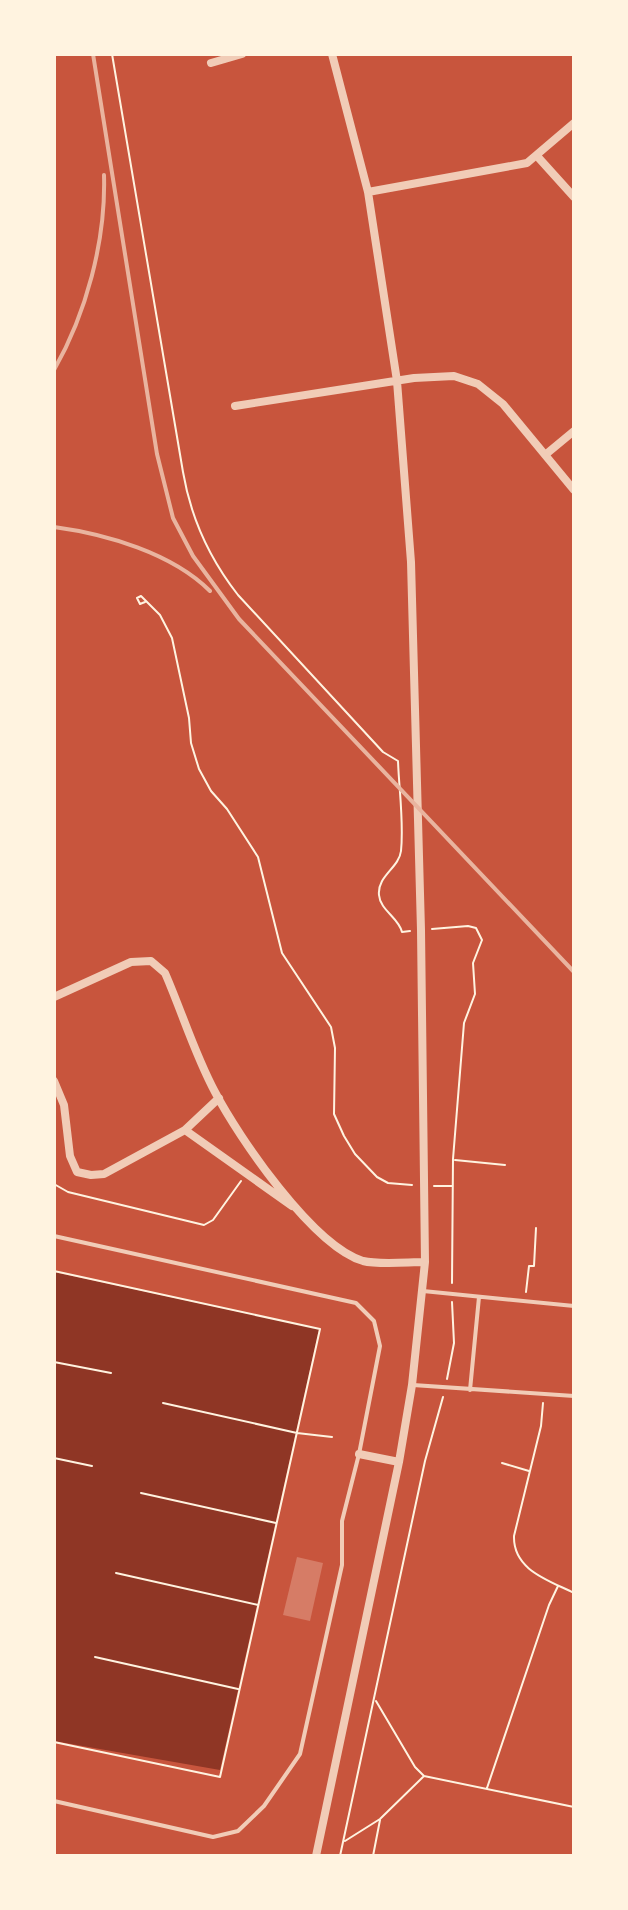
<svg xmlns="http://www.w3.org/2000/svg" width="628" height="1910" viewBox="0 0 628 1910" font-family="Figtree,sans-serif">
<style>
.water{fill:#8f3625}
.building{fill:#d67c66}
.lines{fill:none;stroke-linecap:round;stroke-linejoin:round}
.path{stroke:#fff3e0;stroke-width:2}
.service{stroke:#f1ccb7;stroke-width:4}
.minor{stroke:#f1ccb7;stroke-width:8}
.rail{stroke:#e9b49f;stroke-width:4}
</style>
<rect width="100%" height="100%" fill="#c8553d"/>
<path class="water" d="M 54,1272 L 319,1329 L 220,1770 L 54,1741 Z"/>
<path class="building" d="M 297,1557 L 323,1563 L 310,1621 L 283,1615 Z"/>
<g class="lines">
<path class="path" d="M 112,54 L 183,472 C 191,519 209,558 238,595 L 383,752 L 398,761 C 399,790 404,822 401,851 C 399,868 377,876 379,895 C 380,910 399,918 402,932 L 410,931
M 145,602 L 140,604 L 137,598 L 141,596 L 160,615 L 172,638 L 189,718 L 191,743 L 199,769 L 211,791 L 227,809 L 258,857 L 282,953 L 331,1027 L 335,1048 L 334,1114 L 344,1136 L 355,1154 L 377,1177 L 388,1183 L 412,1185
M 432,929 L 468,926 L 476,928 L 482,940 L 473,963 L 475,994 L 464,1023 L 453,1159 L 452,1283
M 455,1160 L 505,1165
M 54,1184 L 68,1192 L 204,1225 L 213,1220 L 241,1181
M 434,1186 L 452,1186
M 54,1271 L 320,1329 L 220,1777 L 54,1742
M 526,1292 L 529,1266 L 534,1266 L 536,1228
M 54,1362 L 111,1373
M 447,1379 L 454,1343 L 452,1302
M 163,1403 L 297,1433 L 332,1437
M 543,1403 L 541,1426 L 514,1536 C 513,1570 548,1580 574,1593
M 54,1458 L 92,1466
M 502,1463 L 529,1471
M 141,1493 L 276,1523
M 116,1573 L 258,1605
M 95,1657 L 238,1689
M 376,1701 L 415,1767 L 424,1776 L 574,1807
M 487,1788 L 549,1605 L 558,1586
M 345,1841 L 380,1819 L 423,1777
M 340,1856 L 425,1461 L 443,1397
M 373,1856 L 380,1820"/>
<path class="service" d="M 54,1236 L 356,1303 L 374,1321 L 380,1346 L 359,1454 L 342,1521 L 342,1565 L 300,1754 L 264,1806 L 238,1831 L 213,1837 L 54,1801
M 423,1291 L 574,1306
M 413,1385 L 574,1396
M 470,1390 L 479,1297"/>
<path class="minor" d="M 211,63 L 242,54
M 537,156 L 574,197
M 368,192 L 527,163 L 574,123
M 235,406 L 414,378 L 454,376 L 478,384 L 503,404 L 574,490
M 545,455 L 574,431
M 54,997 L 131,962 L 151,961 L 165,973 C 182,1012 195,1055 215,1092 C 239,1138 313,1246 363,1261 C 379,1265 408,1262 425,1262
M 54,1081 L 64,1105 L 70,1156 L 77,1172 L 91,1175 L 104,1174 L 185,1130 L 219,1098
M 185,1130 L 292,1206
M 359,1454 L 399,1462
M 316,1856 L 399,1462 L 412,1385 L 425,1262 L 421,930 L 411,562 L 397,381 L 368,192 L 332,54"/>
<path class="rail" d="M 93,54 L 157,454 L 173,518 L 193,556 L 239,619 L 574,972
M 54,370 C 86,314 106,241 104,175
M 54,527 C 106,534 172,553 210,591"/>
</g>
<rect width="628" height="1910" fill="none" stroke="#fff3e0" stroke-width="112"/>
</svg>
